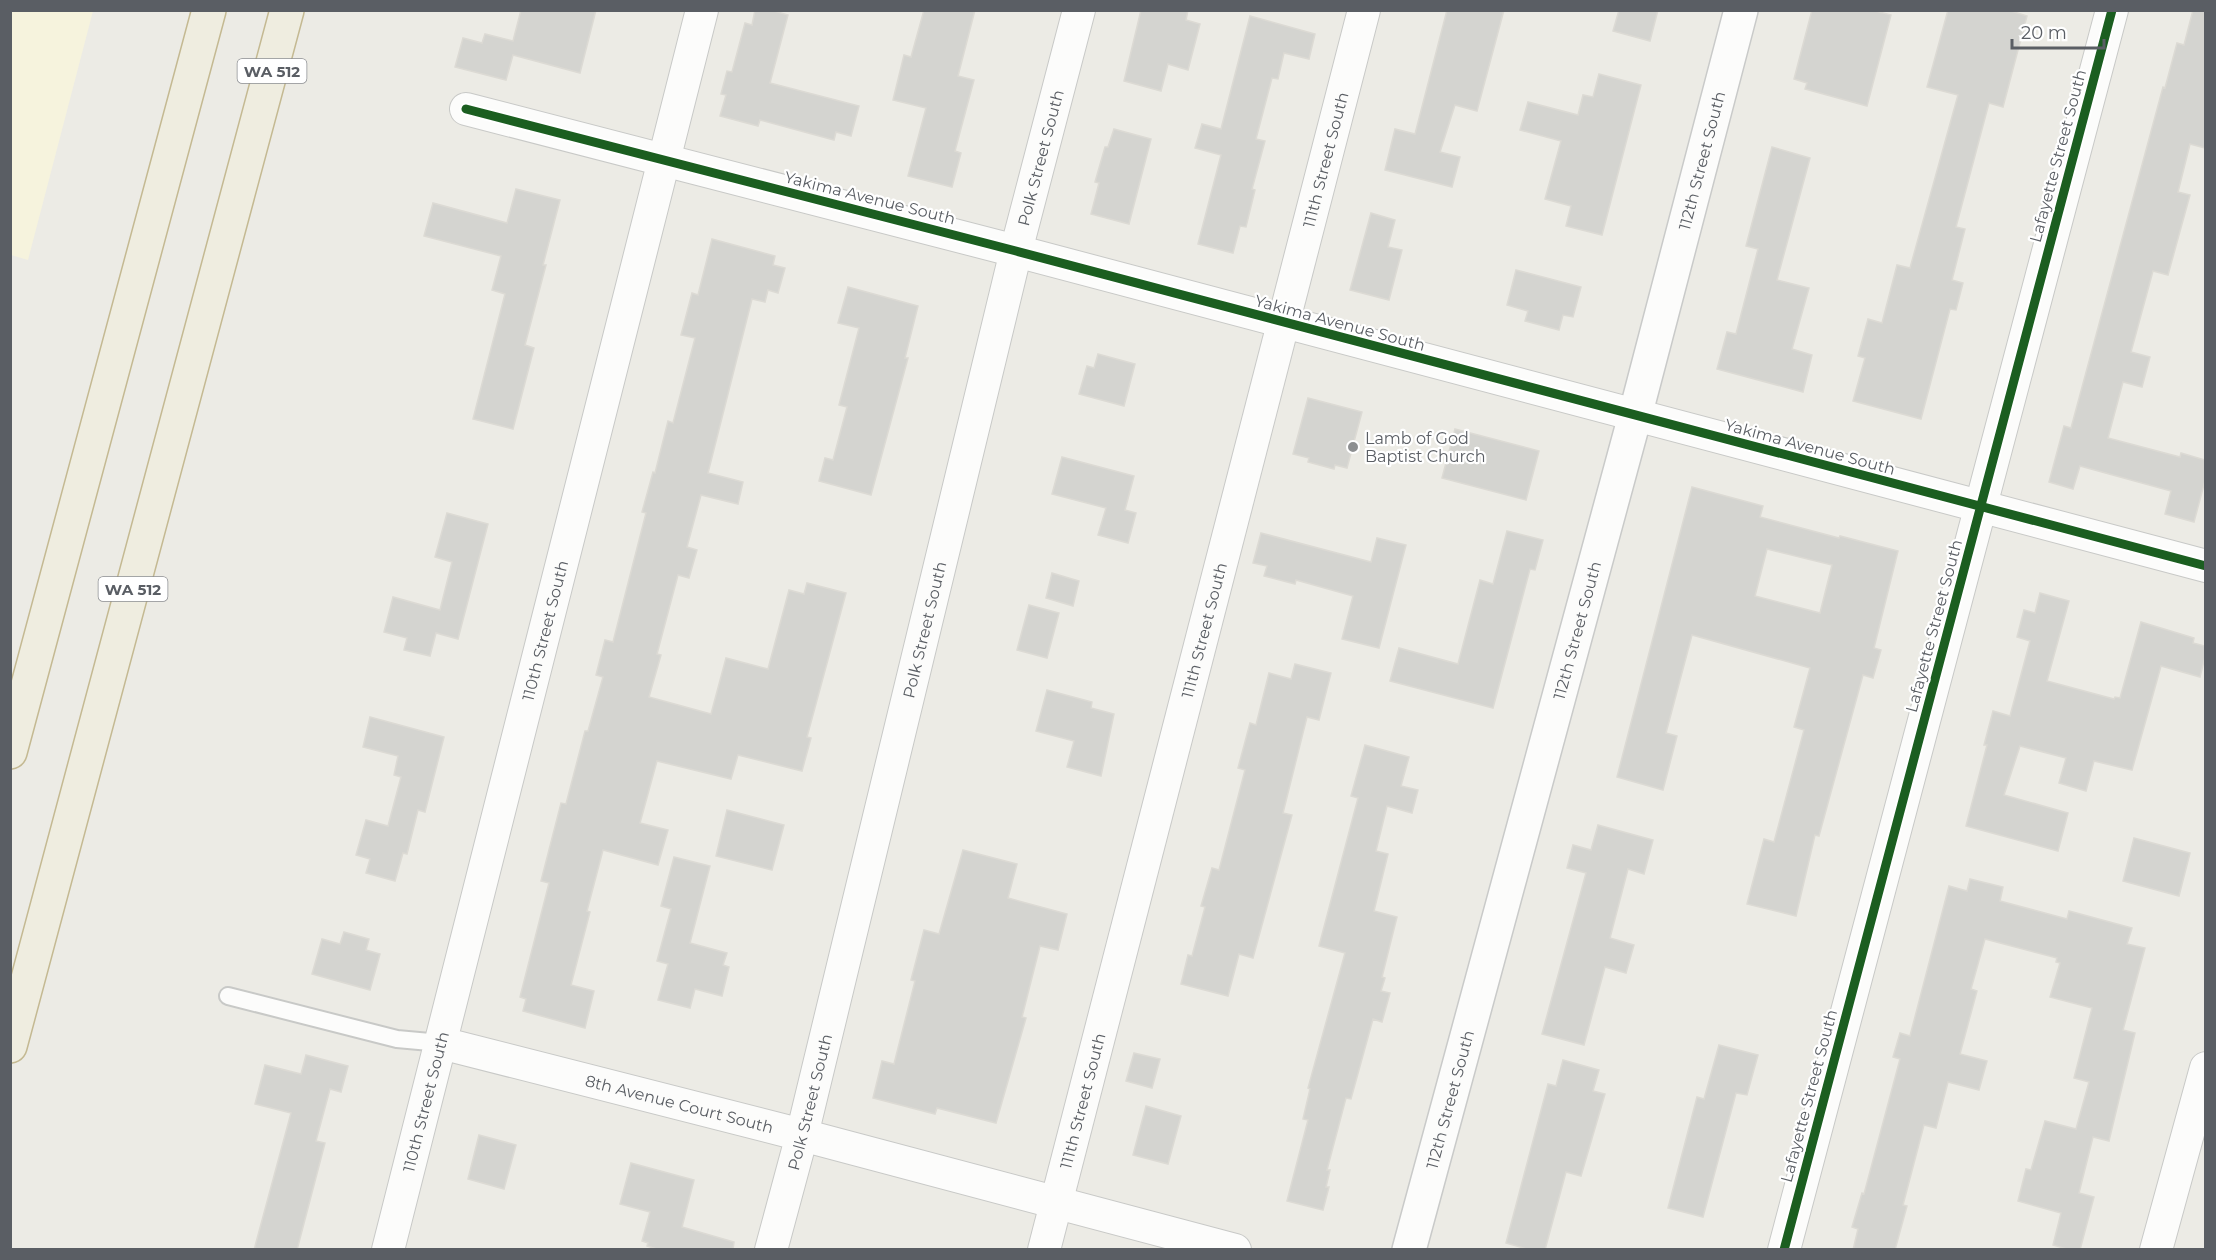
<svg xmlns="http://www.w3.org/2000/svg" width="2216" height="1260" viewBox="0 0 2216 1260" font-family="Montserrat,sans-serif">
<style>
.commercial{fill:#f6f3dd}
.building{fill:#d4d4d0;stroke:#dcdad4;stroke-width:1.5;fill-rule:evenodd}
.lines{fill:none;stroke-linecap:round;stroke-linejoin:round}
.service-casing{stroke:#c8c9c7;stroke-width:20}
.minor-casing{stroke:#c8c9c7;stroke-width:34}
.secondary-casing{stroke:#c9cac9;stroke-width:36}
.motorway-casing{stroke:#c4b992;stroke-width:36}
.service{stroke:#fcfcfb;stroke-width:16}
.minor{stroke:#fcfcfb;stroke-width:32}
.secondary{stroke:#fcfcfb;stroke-width:33}
.motorway{stroke:#efede0;stroke-width:33}
.cycleway-casing{stroke:#fff;stroke-width:13}
.cycleway{stroke:#1b5e20;stroke-width:9}
.poi-dot{fill:#8d8f91;stroke:#fff;stroke-width:2}
.labels{text-anchor:middle;dominant-baseline:central;stroke-width:4.5;stroke-linejoin:round;paint-order:stroke}
.shield{fill:#fff;stroke:#8c8e92;stroke-width:1.5}
.shield-label{font-size:15px;font-weight:bold;fill:#5a5e64}
.street-label{font-size:16px;fill:#5a5e64;stroke:#fff}
.poi-label{font-size:16px;fill:#5a5e64;stroke:#fff;text-anchor:start}
</style>
<rect width="100%" height="100%" fill="#ecebe5"/>
<path class="commercial" d="M 10,11 L 93,11 L 28,260 L 11,255 Z"/>
<path class="building" d="M 521,10 L 596,10 L 580,73 L 513,55 L 506,80 L 455,67 L 463,38 L 482,43 L 485,34 L 513,41 Z
M 755,10 L 771,10 L 788,15 L 770,83 L 859,106 L 851,136 L 836,132 L 834,140 L 760,120 L 758,126 L 720,116 L 726,95 L 721,94 L 727,71 L 732,72 L 745,23 L 752,25 Z
M 924,10 L 975,10 L 958,76 L 974,80 L 955,151 L 961,153 L 952,187 L 908,176 L 926,108 L 893,100 L 904,55 L 911,57 Z
M 1141,10 L 1188,10 L 1186,20 L 1200,24 L 1188,70 L 1168,64 L 1161,91 L 1124,81 Z
M 1447,10 L 1504,10 L 1477,111 L 1455,105 L 1440,152 L 1460,157 L 1452,187 L 1385,170 L 1395,129 L 1415,134 Z
M 1619,10 L 1658,10 L 1650,41 L 1613,31 Z
M 1812,10 L 1872,10 L 1891,15 L 1867,106 L 1805,89 L 1807,83 L 1794,79 Z
M 1948,10 L 2008,10 L 2027,16 L 2003,107 L 1989,103 L 1956,227 L 1965,229 L 1952,280 L 1963,283 L 1956,310 L 1950,309 L 1921,419 L 1853,401 L 1865,358 L 1858,356 L 1868,319 L 1882,323 L 1897,265 L 1910,268 L 1958,95 L 1927,87 Z
M 2193,10 L 2205,10 L 2205,148 L 2190,144 L 2178,192 L 2190,195 L 2168,275 L 2153,271 L 2131,352 L 2150,357 L 2142,387 L 2123,382 L 2108,438 L 2180,457 L 2181,453 L 2205,460 L 2205,481 L 2194,522 L 2165,514 L 2171,491 L 2080,466 L 2073,489 L 2049,482 L 2064,426 L 2071,428 L 2163,87 L 2165,88 L 2177,43 L 2184,45 Z
M 1250,16 L 1315,34 L 1309,59 L 1284,53 L 1278,79 L 1272,78 L 1256,139 L 1265,141 L 1252,189 L 1255,190 L 1246,227 L 1240,226 L 1233,253 L 1198,244 L 1221,155 L 1195,148 L 1202,124 L 1221,129 Z
M 1599,74 L 1641,85 L 1602,235 L 1566,226 L 1571,206 L 1545,199 L 1561,141 L 1520,130 L 1528,102 L 1578,115 L 1583,95 L 1593,97 Z
M 1114,129 L 1151,139 L 1129,224 L 1091,214 L 1099,183 L 1095,182 L 1105,147 L 1108,147 Z
M 1772,147 L 1810,158 L 1777,280 L 1809,288 L 1792,349 L 1812,355 L 1803,392 L 1717,369 L 1727,332 L 1736,334 L 1758,249 L 1746,246 Z
M 516,189 L 560,200 L 543,265 L 546,265 L 525,345 L 534,348 L 513,429 L 473,419 L 505,294 L 492,290 L 501,256 L 424,236 L 433,203 L 507,223 Z
M 1371,213 L 1395,220 L 1388,247 L 1402,250 L 1389,300 L 1350,290 Z
M 712,239 L 775,256 L 773,265 L 785,268 L 778,293 L 768,290 L 765,302 L 752,299 L 708,473 L 743,482 L 738,504 L 701,495 L 687,547 L 697,550 L 689,578 L 678,575 L 657,654 L 661,655 L 649,697 L 711,714 L 726,658 L 768,669 L 789,590 L 804,594 L 807,583 L 846,593 L 807,737 L 811,738 L 802,771 L 738,755 L 731,779 L 657,761 L 640,823 L 668,830 L 658,865 L 603,850 L 587,911 L 590,912 L 571,985 L 594,991 L 585,1028 L 523,1011 L 526,999 L 520,997 L 549,883 L 541,881 L 561,803 L 566,804 L 585,731 L 588,731 L 603,677 L 596,675 L 605,640 L 613,642 L 646,513 L 642,512 L 653,472 L 655,473 L 668,421 L 673,423 L 695,338 L 681,335 L 692,293 L 698,295 Z
M 1516,270 L 1581,287 L 1573,317 L 1563,315 L 1559,330 L 1525,321 L 1528,311 L 1507,305 Z
M 848,287 L 918,306 L 905,358 L 908,358 L 871,495 L 819,481 L 825,458 L 833,460 L 847,407 L 839,405 L 859,328 L 838,323 Z
M 1098,354 L 1135,364 L 1124,406 L 1079,394 L 1087,366 L 1094,368 Z
M 1308,398 L 1362,412 L 1347,468 L 1335,465 L 1334,469 L 1308,462 L 1309,458 L 1293,454 Z
M 1455,429 L 1539,451 L 1526,500 L 1442,478 Z
M 1062,457 L 1134,476 L 1125,510 L 1136,513 L 1128,543 L 1098,535 L 1106,508 L 1052,494 Z
M 1692,487 L 1763,506 L 1760,517 L 1839,538 L 1840,536 L 1898,551 L 1874,648 L 1881,650 L 1873,678 L 1863,675 L 1819,836 L 1815,835 L 1796,916 L 1747,904 L 1764,839 L 1774,842 L 1804,730 L 1794,727 L 1810,668 L 1692,635 L 1666,733 L 1677,736 L 1663,790 L 1617,777 ZM 1767,549 L 1832,565 L 1820,613 L 1755,596 Z
M 447,513 L 488,524 L 458,639 L 436,633 L 430,656 L 404,650 L 407,638 L 384,632 L 393,597 L 440,610 L 452,562 L 435,557 Z
M 1507,531 L 1543,540 L 1535,570 L 1530,569 L 1493,708 L 1390,681 L 1399,648 L 1458,664 L 1480,580 L 1493,584 Z
M 1261,533 L 1371,562 L 1377,538 L 1406,545 L 1379,648 L 1342,639 L 1353,596 L 1296,580 L 1295,584 L 1264,576 L 1267,566 L 1253,563 Z
M 1052,573 L 1079,581 L 1073,606 L 1046,598 Z
M 2040,593 L 2069,601 L 2047,681 L 2114,699 L 2115,697 L 2120,698 L 2141,622 L 2194,638 L 2193,643 L 2205,646 L 2205,657 L 2200,677 L 2161,666 L 2132,770 L 2094,761 L 2086,791 L 2059,783 L 2066,758 L 2020,746 L 2004,795 L 2068,813 L 2058,851 L 1966,826 L 1987,745 L 1984,745 L 1993,711 L 2010,716 L 2030,641 L 2017,637 L 2024,610 L 2035,613 Z
M 1029,605 L 1059,613 L 1047,658 L 1017,650 Z
M 1295,664 L 1331,673 L 1319,720 L 1307,717 L 1283,813 L 1292,815 L 1253,958 L 1239,954 L 1228,996 L 1181,984 L 1188,955 L 1192,956 L 1205,907 L 1201,906 L 1212,868 L 1219,870 L 1245,770 L 1238,768 L 1250,723 L 1256,725 L 1269,673 L 1291,679 Z
M 1047,690 L 1092,702 L 1091,708 L 1114,714 L 1101,776 L 1067,767 L 1074,741 L 1036,731 Z
M 370,717 L 444,737 L 425,812 L 418,810 L 407,854 L 403,853 L 395,881 L 366,873 L 370,859 L 356,855 L 366,820 L 388,826 L 401,777 L 394,775 L 398,756 L 363,747 Z
M 1365,745 L 1409,757 L 1401,786 L 1418,790 L 1412,813 L 1387,806 L 1376,851 L 1388,854 L 1374,911 L 1397,917 L 1382,977 L 1385,978 L 1381,991 L 1390,993 L 1382,1022 L 1373,1019 L 1351,1099 L 1346,1098 L 1327,1170 L 1330,1170 L 1326,1187 L 1329,1187 L 1323,1210 L 1287,1201 L 1308,1120 L 1303,1119 L 1310,1089 L 1308,1088 L 1345,953 L 1319,946 L 1358,798 L 1351,796 Z
M 727,810 L 784,825 L 772,870 L 716,856 Z
M 1598,825 L 1653,840 L 1644,874 L 1628,869 L 1610,938 L 1634,945 L 1626,973 L 1605,967 L 1584,1045 L 1542,1034 L 1586,873 L 1567,868 L 1573,845 L 1591,850 Z
M 2134,838 L 2190,853 L 2179,896 L 2123,881 Z
M 963,850 L 1017,864 L 1008,898 L 1067,914 L 1058,950 L 1040,946 L 1022,1017 L 1026,1018 L 996,1123 L 937,1108 L 935,1114 L 873,1098 L 882,1061 L 894,1064 L 915,981 L 911,980 L 924,930 L 939,934 Z
M 674,857 L 710,866 L 690,943 L 727,953 L 723,965 L 729,967 L 722,996 L 695,989 L 690,1008 L 658,1000 L 668,964 L 657,961 L 671,909 L 661,906 Z
M 1970,879 L 2003,887 L 2000,901 L 2067,919 L 2069,911 L 2132,928 L 2127,944 L 2145,948 L 2123,1030 L 2135,1033 L 2109,1141 L 2093,1137 L 2079,1193 L 2094,1197 L 2080,1250 L 2070,1250 L 2053,1245 L 2061,1213 L 2018,1201 L 2026,1169 L 2031,1170 L 2045,1121 L 2076,1129 L 2089,1082 L 2074,1078 L 2092,1008 L 2050,997 L 2060,963 L 2056,962 L 2057,958 L 1985,939 L 1971,989 L 1977,991 L 1960,1054 L 1987,1061 L 1979,1090 L 1948,1082 L 1936,1128 L 1924,1125 L 1903,1205 L 1907,1206 L 1895,1250 L 1853,1250 L 1858,1229 L 1852,1227 L 1862,1193 L 1864,1194 L 1900,1059 L 1893,1057 L 1900,1033 L 1910,1036 L 1949,886 L 1967,891 Z
M 344,932 L 369,939 L 366,950 L 380,954 L 370,990 L 312,974 L 322,939 L 340,944 Z
M 1719,1045 L 1758,1055 L 1747,1095 L 1736,1093 L 1703,1217 L 1668,1208 L 1697,1097 L 1704,1099 Z
M 1134,1053 L 1160,1059 L 1152,1088 L 1126,1081 Z
M 306,1055 L 348,1066 L 341,1092 L 330,1089 L 316,1141 L 325,1143 L 297,1250 L 254,1250 L 291,1113 L 255,1104 L 265,1065 L 301,1074 Z
M 1563,1060 L 1599,1070 L 1593,1091 L 1605,1094 L 1581,1176 L 1566,1172 L 1545,1250 L 1530,1250 L 1506,1243 L 1548,1084 L 1556,1086 Z
M 1146,1106 L 1181,1116 L 1168,1164 L 1133,1155 Z
M 479,1135 L 516,1145 L 504,1189 L 468,1179 Z
M 631,1163 L 694,1180 L 682,1227 L 734,1242 L 733,1250 L 660,1250 L 647,1246 L 648,1243 L 642,1241 L 650,1212 L 620,1204 Z"/>
<g class="lines">
<defs>
<path id="service" d="M 228,996 L 397,1039 L 441,1043"/>
<g id="minor">
<path d="M 466,109 L 1016,251 L 2206,566"/>
<path id="s1" d="M 441,1043 L 802,1135 L 1235,1250"/>
<path id="s2" d="M 388,1250 L 702,10"/>
<path id="s3" d="M 771,1250 L 802,1135 L 1016,251 L 1079,10"/>
<path id="s4" d="M 1044,1250 L 1364,10"/>
<path d="M 1784,1250 L 2112,10"/>
<path d="M 2156,1250 L 2206,1068"/>
</g>
<g id="secondary">
<path id="s5" d="M 1409,1250 L 1635,416 L 1741,10"/>
</g>
<path id="motorway" d="M 10,752 L 209,10
M 10,1046 L 287,10"/>
</defs>
<use href="#service" class="service-casing"/>
<use href="#minor" class="minor-casing"/>
<use href="#secondary" class="secondary-casing"/>
<use href="#motorway" class="motorway-casing"/>
<use href="#service" class="service"/>
<use href="#minor" class="minor"/>
<use href="#secondary" class="secondary"/>
<use href="#motorway" class="motorway"/>
<defs>
<path id="cycleway" d="M 466,109 L 1016,251 L 2206,566
M 1784,1250 L 2112,10"/>
</defs>
<use href="#cycleway" class="cycleway-casing"/>
<use href="#cycleway" class="cycleway"/>
</g>
<circle class="poi-dot" cx="1353" cy="447" r="6"/>
<g class="labels">
<g class="shield">
<rect x="237.5" y="59" width="69" height="24" rx="4.5"/>
<rect x="98.5" y="577" width="69" height="24" rx="4.5"/>
</g>
<g class="shield-label">
<text x="272" y="71">WA 512</text>
<text x="133" y="589">WA 512</text>
</g>
<g class="street-label">
<text transform="translate(2058 156) rotate(-75)">Lafayette Street South</text>
<text stroke="none"><textPath href="#s3" startOffset="1125">Polk Street South</textPath></text>
<text stroke="none"><textPath href="#s4" startOffset="1126">111th Street South</textPath></text>
<text stroke="none"><textPath href="#s5" startOffset="1128">112th Street South</textPath></text>
<text transform="translate(870 198) rotate(14)">Yakima Avenue South</text>
<text transform="translate(1340 323) rotate(15)">Yakima Avenue South</text>
<text transform="translate(1810 447) rotate(15)">Yakima Avenue South</text>
<text transform="translate(1934 626) rotate(-75)">Lafayette Street South</text>
<text stroke="none"><textPath href="#s2" startOffset="639">110th Street South</textPath></text>
<text stroke="none"><textPath href="#s3" startOffset="639">Polk Street South</textPath></text>
<text stroke="none"><textPath href="#s4" startOffset="640">111th Street South</textPath></text>
<text stroke="none"><textPath href="#s5" startOffset="642">112th Street South</textPath></text>
<text transform="translate(1809 1096) rotate(-75)">Lafayette Street South</text>
<text stroke="none"><textPath href="#s5" startOffset="156">112th Street South</textPath></text>
<text stroke="none"><textPath href="#s2" startOffset="153">110th Street South</textPath></text>
<text stroke="none"><textPath href="#s4" startOffset="154">111th Street South</textPath></text>
<text stroke="none"><textPath href="#s3" startOffset="153">Polk Street South</textPath></text>
<text stroke="none"><textPath href="#s1" startOffset="246">8th Avenue Court South</textPath></text>
</g>
<g class="poi-label">
<text x="1365" y="438">Lamb of God<tspan x="1365" dy="18">Baptist Church</tspan></text>
</g>
</g>
<rect width="2216" height="1260" fill="none" stroke="#5a5e64" stroke-width="24"/>
<path d="M2012 39v9h92v-9" fill="none" stroke="#5a5e64" stroke-width="3"/>
<text x="2021" y="39" font-size="18" fill="#5a5e64" stroke="#ffffff" stroke-width="4.5" paint-order="stroke">20 m</text>
</svg>
